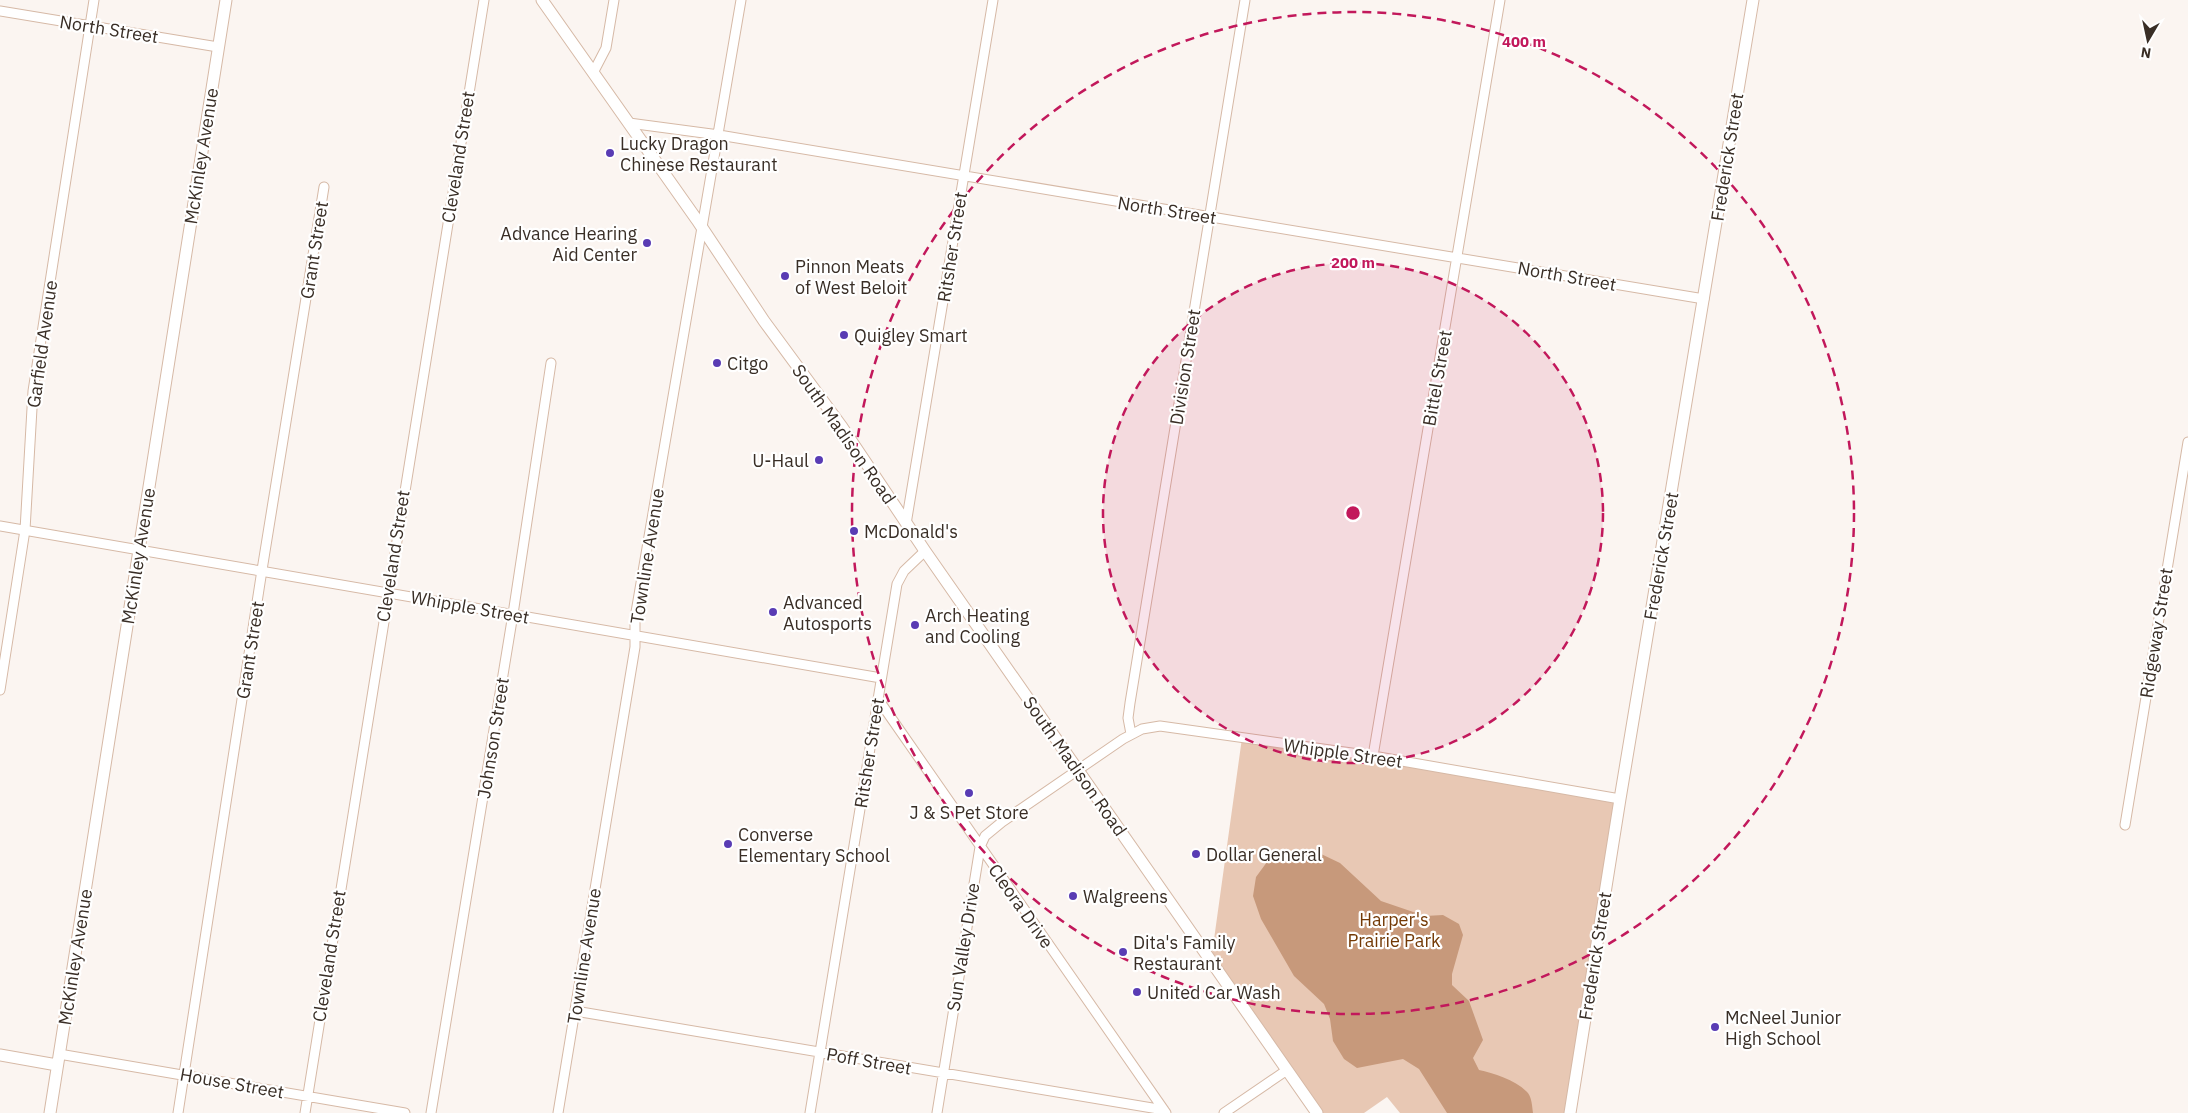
<svg xmlns="http://www.w3.org/2000/svg" width="2188" height="1113" viewBox="0 0 2188 1113" font-family="'IBM Plex Sans',sans-serif">
<style>
.green{fill:#e8c8b4}
.water{fill:#c7997b}
.lines{fill:none;stroke-linecap:round;stroke-linejoin:round}
.street-casing{stroke:#d6b9a6;stroke-width:11}
.secondary-casing{stroke:#d6b9a6;stroke-width:13}
.street{stroke:#fff;stroke-width:9}
.secondary{stroke:#fff;stroke-width:11}
.ring{fill:none;stroke:#c2185b;stroke-width:2.5;stroke-dasharray:9 6}
.poi-dot{fill:#593cb4;stroke:#fff;stroke-width:2}
.labels{text-anchor:middle;dominant-baseline:central;stroke-width:4.5;stroke-linejoin:round;paint-order:stroke}
.street-label{font-size:18px;fill:#392e26;stroke:#fff}
.poi-label{font-size:18px;fill:#392e26;stroke:#fff;text-anchor:start}
.park-label{font-size:18px;fill:#733905;stroke:#fff}
.centre{fill:#c2185b;stroke:#fff;stroke-width:2.5}
.ring-label{font-size:15px;text-anchor:middle;font-weight:bold;fill:#c2185b;stroke:#fff;stroke-width:4.5;stroke-linejoin:round;paint-order:stroke}
</style>
<rect width="100%" height="100%" fill="#fbf5f1"/>
<path class="green" d="M 1242,738 L 1620,799 L 1570,1113 L 1400,1113 L 1387,1097 L 1364,1113 L 1317,1113 L 1211,961 Z"/>
<path class="water" d="M 1319,853 L 1340,863 L 1381,901 L 1425,916 L 1443,915 L 1459,924 L 1463,935 L 1452,974 L 1452,985 L 1469,1001 L 1483,1040 L 1473,1058 L 1479,1070 C 1493,1073 1515,1080 1526,1091 C 1532,1096 1532,1106 1533,1113 L 1447,1113 L 1419,1069 L 1403,1059 L 1357,1068 L 1344,1059 L 1333,1041 L 1330,1019 L 1324,1004 L 1294,976 L 1261,919 L 1253,896 L 1256,877 L 1267,862 Z"/>
<g class="lines">
<defs>
<path id="street" d="M 0,11 L 218,47
M 593,73 L 606,48 L 614,0
M 629,123 L 719,135 L 1704,299
M 906,524 L 993,0
M 0,526 L 881,678
M 0,690 L 25,530 L 33,391 L 94,0
M 878,699 L 1166,1113
M 1131,734 L 1128,718 L 1130,703 L 1245,0
M 1373,756 L 1500,0
M 2125,825 L 2188,442
M 575,1011 L 1164,1110
M 59,1054 L 405,1113
M 178,1113 L 262,570 L 324,187
M 305,1113 L 484,0
M 431,1113 L 513,614 L 551,363
M 558,1113 L 635,647 L 635,618 L 741,0
M 810,1113 L 897,584 L 904,571 L 925,551
M 937,1113 L 980,847 L 985,836 L 1002,822 L 1123,739 L 1142,729 L 1160,726 L 1373,756 L 1620,799
M 1224,1113 L 1287,1070"/>
<path id="secondary" d="M 542,0 L 697,220 L 764,321 L 842,427 L 925,551 L 1317,1113
M 0,1055 L 57,1065
M 50,1113 L 226,0
M 1570,1113 L 1620,799 L 1753,0"/>
</defs>
<use href="#street" class="street-casing"/>
<use href="#secondary" class="secondary-casing"/>
<use href="#street" class="street"/>
<use href="#secondary" class="secondary"/>
</g>
<circle cx="1353" cy="513" r="250" fill="#c2185b" fill-opacity=".12"/>
<g class="ring">
<circle cx="1353" cy="513" r="250"/>
<circle cx="1353" cy="513" r="501"/>
</g>
<g class="poi-dot">
<circle cx="610" cy="153" r="5"/>
<circle cx="647" cy="243" r="5"/>
<circle cx="785" cy="276" r="5"/>
<circle cx="844" cy="335" r="5"/>
<circle cx="717" cy="363" r="5"/>
<circle cx="819" cy="460" r="5"/>
<circle cx="854" cy="531" r="5"/>
<circle cx="773" cy="612" r="5"/>
<circle cx="915" cy="625" r="5"/>
<circle cx="969" cy="793" r="5"/>
<circle cx="728" cy="844" r="5"/>
<circle cx="1196" cy="854" r="5"/>
<circle cx="1073" cy="896" r="5"/>
<circle cx="1123" cy="952" r="5"/>
<circle cx="1137" cy="992" r="5"/>
<circle cx="1715" cy="1027" r="5"/>
</g>
<g class="labels">
<g class="street-label">
<text transform="translate(109 29) rotate(9)">North Street</text>
<text transform="translate(201 156) rotate(-81)">McKinley Avenue</text>
<text transform="translate(458 157) rotate(-81)">Cleveland Street</text>
<text transform="translate(1727 157) rotate(-81)">Frederick Street</text>
<text transform="translate(1167 210) rotate(9)">North Street</text>
<text transform="translate(952 247) rotate(-81)">Ritsher Street</text>
<text transform="translate(314 250) rotate(-81)">Grant Street</text>
<text transform="translate(1567 276) rotate(10)">North Street</text>
<text transform="translate(42 344) rotate(-82)">Garfield Avenue</text>
<text transform="translate(1185 367) rotate(-81)">Division Street</text>
<text transform="translate(1437 378) rotate(-80)">Bittel Street</text>
<text transform="translate(844 434) rotate(55)">South Madison Road</text>
<text transform="translate(138 556) rotate(-81)">McKinley Avenue</text>
<text transform="translate(393 556) rotate(-81)">Cleveland Street</text>
<text transform="translate(647 556) rotate(-81)">Townline Avenue</text>
<text transform="translate(1661 556) rotate(-80)">Frederick Street</text>
<text transform="translate(470 607) rotate(10)">Whipple Street</text>
<text transform="translate(2156 633) rotate(-81)">Ridgeway Street</text>
<text transform="translate(250 650) rotate(-81)">Grant Street</text>
<text transform="translate(493 738) rotate(-81)">Johnson Street</text>
<text transform="translate(869 753) rotate(-81)">Ritsher Street</text>
<text transform="translate(1343 753) rotate(8)">Whipple Street</text>
<text transform="translate(1075 766) rotate(55)">South Madison Road</text>
<text transform="translate(1021 906) rotate(55)">Cleora Drive</text>
<text transform="translate(963 947) rotate(-81)">Sun Valley Drive</text>
<text transform="translate(329 956) rotate(-81)">Cleveland Street</text>
<text transform="translate(584 956) rotate(-81)">Townline Avenue</text>
<text transform="translate(1595 956) rotate(-81)">Frederick Street</text>
<text transform="translate(75 957) rotate(-81)">McKinley Avenue</text>
<text transform="translate(869 1061) rotate(10)">Poff Street</text>
<text transform="translate(232 1083) rotate(10)">House Street</text>
</g>
<g class="poi-label">
<text x="620" y="143">Lucky Dragon<tspan x="620" dy="21">Chinese Restaurant</tspan></text>
<text x="637" y="233" text-anchor="end">Advance Hearing<tspan x="637" dy="21">Aid Center</tspan></text>
<text x="795" y="266">Pinnon Meats<tspan x="795" dy="21">of West Beloit</tspan></text>
<text x="854" y="335">Quigley Smart</text>
<text x="727" y="363">Citgo</text>
<text x="809" y="460" text-anchor="end">U-Haul</text>
<text x="864" y="531">McDonald's</text>
<text x="783" y="602">Advanced<tspan x="783" dy="21">Autosports</tspan></text>
<text x="925" y="615">Arch Heating<tspan x="925" dy="21">and Cooling</tspan></text>
<text x="969" y="812" text-anchor="middle">J &amp; S Pet Store</text>
<text x="738" y="834">Converse<tspan x="738" dy="21">Elementary School</tspan></text>
<text x="1206" y="854">Dollar General</text>
<text x="1083" y="896">Walgreens</text>
<text x="1133" y="942">Dita's Family<tspan x="1133" dy="21">Restaurant</tspan></text>
<text x="1147" y="992">United Car Wash</text>
<text x="1725" y="1017">McNeel Junior<tspan x="1725" dy="21">High School</tspan></text>
</g>
<g class="park-label">
<text x="1394" y="919">Harper's<tspan x="1394" dy="21">Prairie Park</tspan></text>
</g>
</g>
<circle cx="1353" cy="513" r="8" class="centre"/>
<g class="ring-label">
<text x="1524" y="47">400 m</text>
<text x="1353" y="268">200 m</text>
</g>
<g transform="translate(2148 40) rotate(189)" stroke="#ffffff" stroke-width="4" paint-order="stroke">
<path d="M0-4L9 19L0 12L-9 19Z" fill="#392e26"/>
<text y="-8" font-size="14" font-weight="bold" text-anchor="middle" fill="#392e26">N</text>
</g>
</svg>
